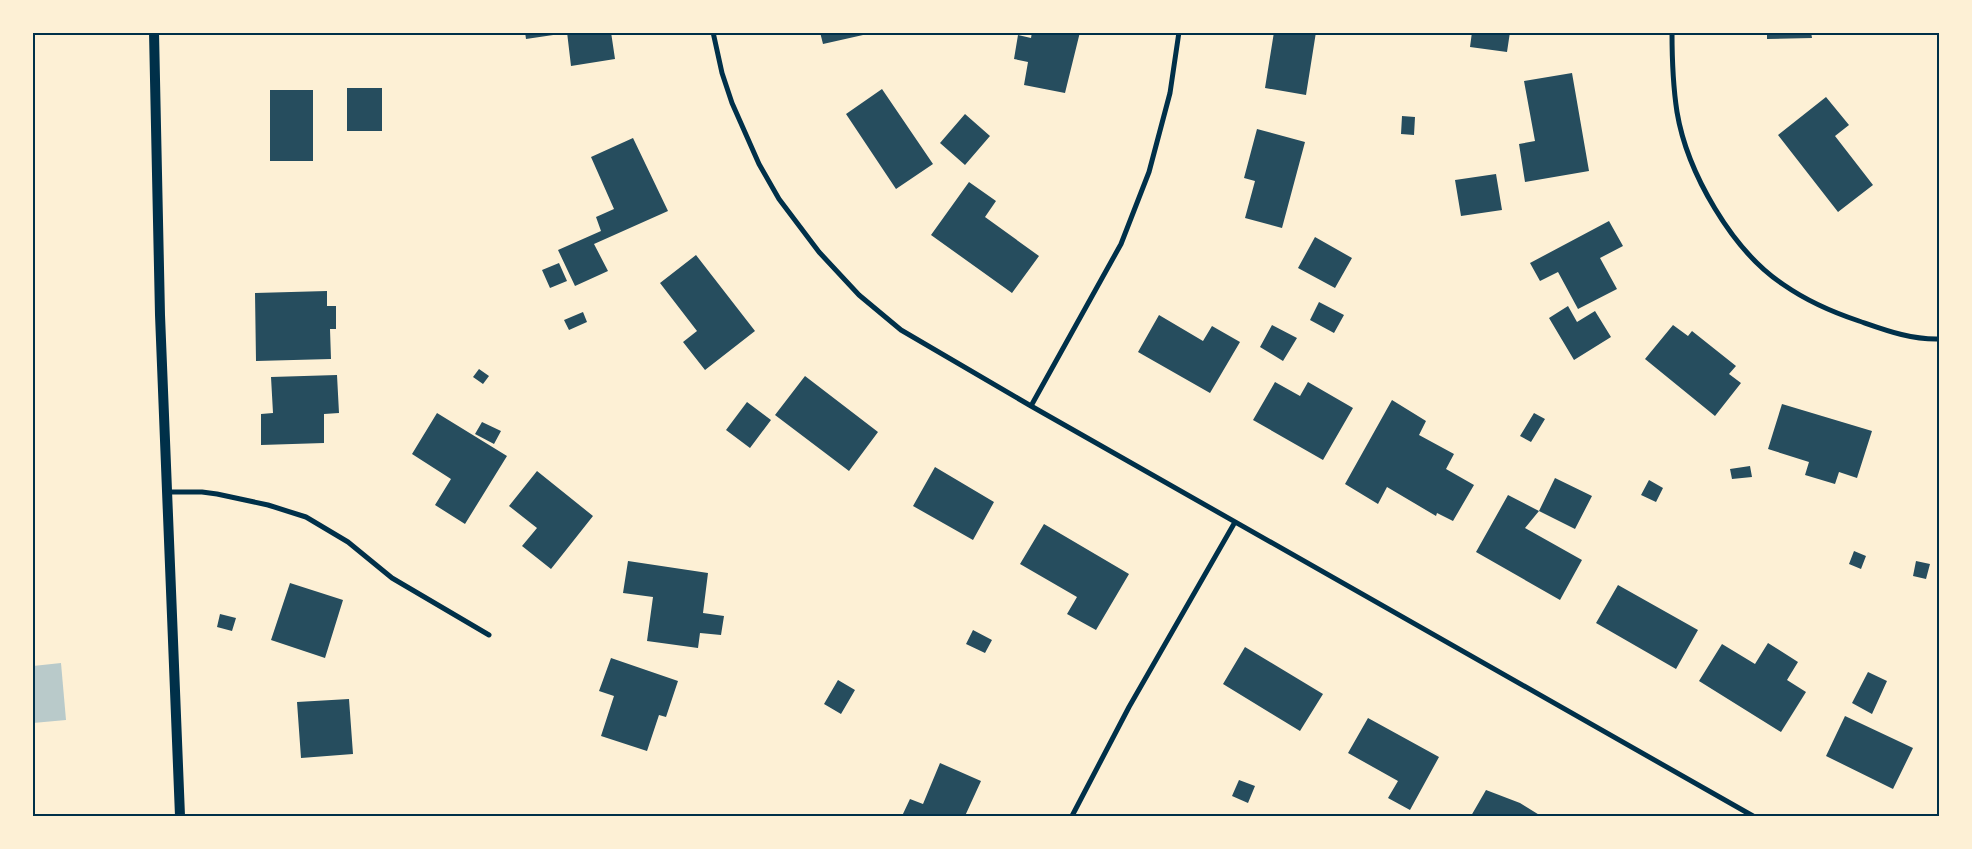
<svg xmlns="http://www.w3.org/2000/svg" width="1972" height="849" viewBox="0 0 1972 849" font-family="Lora,serif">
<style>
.green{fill:#b9caca}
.building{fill:#264d5e}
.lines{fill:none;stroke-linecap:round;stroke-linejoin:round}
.minor{stroke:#003049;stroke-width:5}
.secondary{stroke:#003049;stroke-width:10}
.neatline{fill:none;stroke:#003049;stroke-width:2}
</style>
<rect width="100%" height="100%" fill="#fdf0d5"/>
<path class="green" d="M 61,663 L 66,720 L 33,723 L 33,666 Z"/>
<path class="building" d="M 525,32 L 560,32 L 560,34 L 526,39 Z
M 567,32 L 611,32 L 615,59 L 571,66 Z
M 820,32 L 862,32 L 863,35 L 823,44 Z
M 1032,32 L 1080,32 L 1065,93 L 1024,85 L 1028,62 L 1014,59 L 1018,35 L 1031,38 Z
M 1274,32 L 1316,32 L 1306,95 L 1265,88 Z
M 1472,32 L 1510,32 L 1507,52 L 1470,47 Z
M 1767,32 L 1811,32 L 1812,38 L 1767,39 Z
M 1572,73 L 1589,171 L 1525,182 L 1519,144 L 1535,141 L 1524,81 Z
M 347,88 L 382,88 L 382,131 L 347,131 Z
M 882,89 L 933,164 L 896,189 L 846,114 Z
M 270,90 L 313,90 L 313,161 L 270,161 Z
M 1826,97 L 1849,125 L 1835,136 L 1873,185 L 1838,212 L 1778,135 Z
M 965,114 L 990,136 L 965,165 L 940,143 Z
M 1402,116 L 1415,117 L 1414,135 L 1401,134 Z
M 1257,129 L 1305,142 L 1282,228 L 1245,218 L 1255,181 L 1244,178 Z
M 633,138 L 668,211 L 594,244 L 608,271 L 575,286 L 558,250 L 601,231 L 596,217 L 614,209 L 591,157 Z
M 1496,174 L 1502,210 L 1461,216 L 1455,180 Z
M 969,182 L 996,201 L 985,217 L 1039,256 L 1012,293 L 931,235 Z
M 1609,221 L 1623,246 L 1600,258 L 1617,289 L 1578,309 L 1558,272 L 1540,281 L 1530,263 Z
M 1315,237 L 1352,258 L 1335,288 L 1298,268 Z
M 696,255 L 755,331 L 705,370 L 683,342 L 697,331 L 660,283 Z
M 559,263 L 567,281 L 550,288 L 542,270 Z
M 327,291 L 327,306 L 336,306 L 336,329 L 330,329 L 331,359 L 256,361 L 255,293 Z
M 1319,302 L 1344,315 L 1334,333 L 1310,320 Z
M 1568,306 L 1577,322 L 1595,311 L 1611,337 L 1574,360 L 1549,318 Z
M 583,312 L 587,322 L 569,330 L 564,320 Z
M 1159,315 L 1203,341 L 1212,326 L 1240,342 L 1210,393 L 1138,352 Z
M 1272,325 L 1297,338 L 1283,361 L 1260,347 Z
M 1673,325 L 1688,336 L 1692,331 L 1736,366 L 1729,374 L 1741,383 L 1715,416 L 1645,359 Z
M 479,369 L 489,376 L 483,384 L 473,377 Z
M 337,375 L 339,413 L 324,414 L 324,443 L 261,445 L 261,414 L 273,413 L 271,377 Z
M 805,376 L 878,432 L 849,471 L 775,415 Z
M 1275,382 L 1300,396 L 1308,382 L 1353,408 L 1323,460 L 1253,420 Z
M 1392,400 L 1426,421 L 1419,435 L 1454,454 L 1446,469 L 1474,485 L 1453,521 L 1437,513 L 1436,516 L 1387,487 L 1378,504 L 1345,484 Z
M 747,402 L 771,420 L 750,448 L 726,430 Z
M 1782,404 L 1872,431 L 1857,478 L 1839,472 L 1835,484 L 1805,475 L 1809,462 L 1768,449 Z
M 437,413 L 507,456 L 465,524 L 435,505 L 451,479 L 412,454 Z
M 1534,413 L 1545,419 L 1531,442 L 1520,436 Z
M 482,422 L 501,431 L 494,444 L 475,434 Z
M 1750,466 L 1752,477 L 1732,479 L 1730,469 Z
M 935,467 L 994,502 L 973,540 L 913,506 Z
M 537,471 L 593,516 L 551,569 L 522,546 L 537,528 L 509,506 Z
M 1555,478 L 1592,496 L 1575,529 L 1539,511 L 1525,528 L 1582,560 L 1560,600 L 1476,552 L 1508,495 L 1539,511 Z
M 1649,480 L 1663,488 L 1656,502 L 1641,495 Z
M 1044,524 L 1129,574 L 1096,630 L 1067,614 L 1077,597 L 1020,564 Z
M 1854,551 L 1866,556 L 1861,569 L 1849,564 Z
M 628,561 L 708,573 L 703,613 L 724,616 L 721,635 L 700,633 L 698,648 L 647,641 L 653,597 L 623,593 Z
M 1916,561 L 1930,564 L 1926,579 L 1913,576 Z
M 290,583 L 343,600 L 325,658 L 271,640 Z
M 1618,585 L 1698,630 L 1676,669 L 1596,623 Z
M 220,614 L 236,618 L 232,631 L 217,627 Z
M 973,630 L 992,640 L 985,653 L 966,644 Z
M 1768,643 L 1798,662 L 1787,680 L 1806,692 L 1781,732 L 1699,681 L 1722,644 L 1755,664 Z
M 1245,647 L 1323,694 L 1300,731 L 1223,684 Z
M 611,658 L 678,681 L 666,717 L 659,715 L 647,751 L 601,736 L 614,696 L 599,691 Z
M 1868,672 L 1887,681 L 1872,714 L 1852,703 Z
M 838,680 L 855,690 L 841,714 L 824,704 Z
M 349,699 L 353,754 L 301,758 L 297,702 Z
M 1845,716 L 1913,748 L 1893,789 L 1826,756 Z
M 1368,718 L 1439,757 L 1410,810 L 1388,798 L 1398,781 L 1348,753 Z
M 940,763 L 981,781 L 965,816 L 902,816 L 910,799 L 923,804 Z
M 1239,780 L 1255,786 L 1248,803 L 1232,796 Z
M 1486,790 L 1520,803 L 1541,816 L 1471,816 Z"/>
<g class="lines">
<path class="minor" d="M 713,32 L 722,73 L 732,103 L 759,164 L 779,199 L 819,252 L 859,295 L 901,330 L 1031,406 L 1753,816
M 1672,32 C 1672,59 1673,86 1677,112 C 1687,172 1732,251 1784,285 C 1807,301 1832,312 1859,321 C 1885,330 1911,340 1940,339
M 1031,406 L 1121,244 L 1149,172 L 1170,93 L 1179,32
M 167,492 L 202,492 L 217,494 L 268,505 L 306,517 L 348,542 L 392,578 L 489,635
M 1072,816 L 1129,707 L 1235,522"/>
<path class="secondary" d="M 154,32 L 160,315 L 180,816"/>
</g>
<rect width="1972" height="849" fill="none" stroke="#fdf0d5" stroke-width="68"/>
<rect x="34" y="34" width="1904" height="781" class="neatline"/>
</svg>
